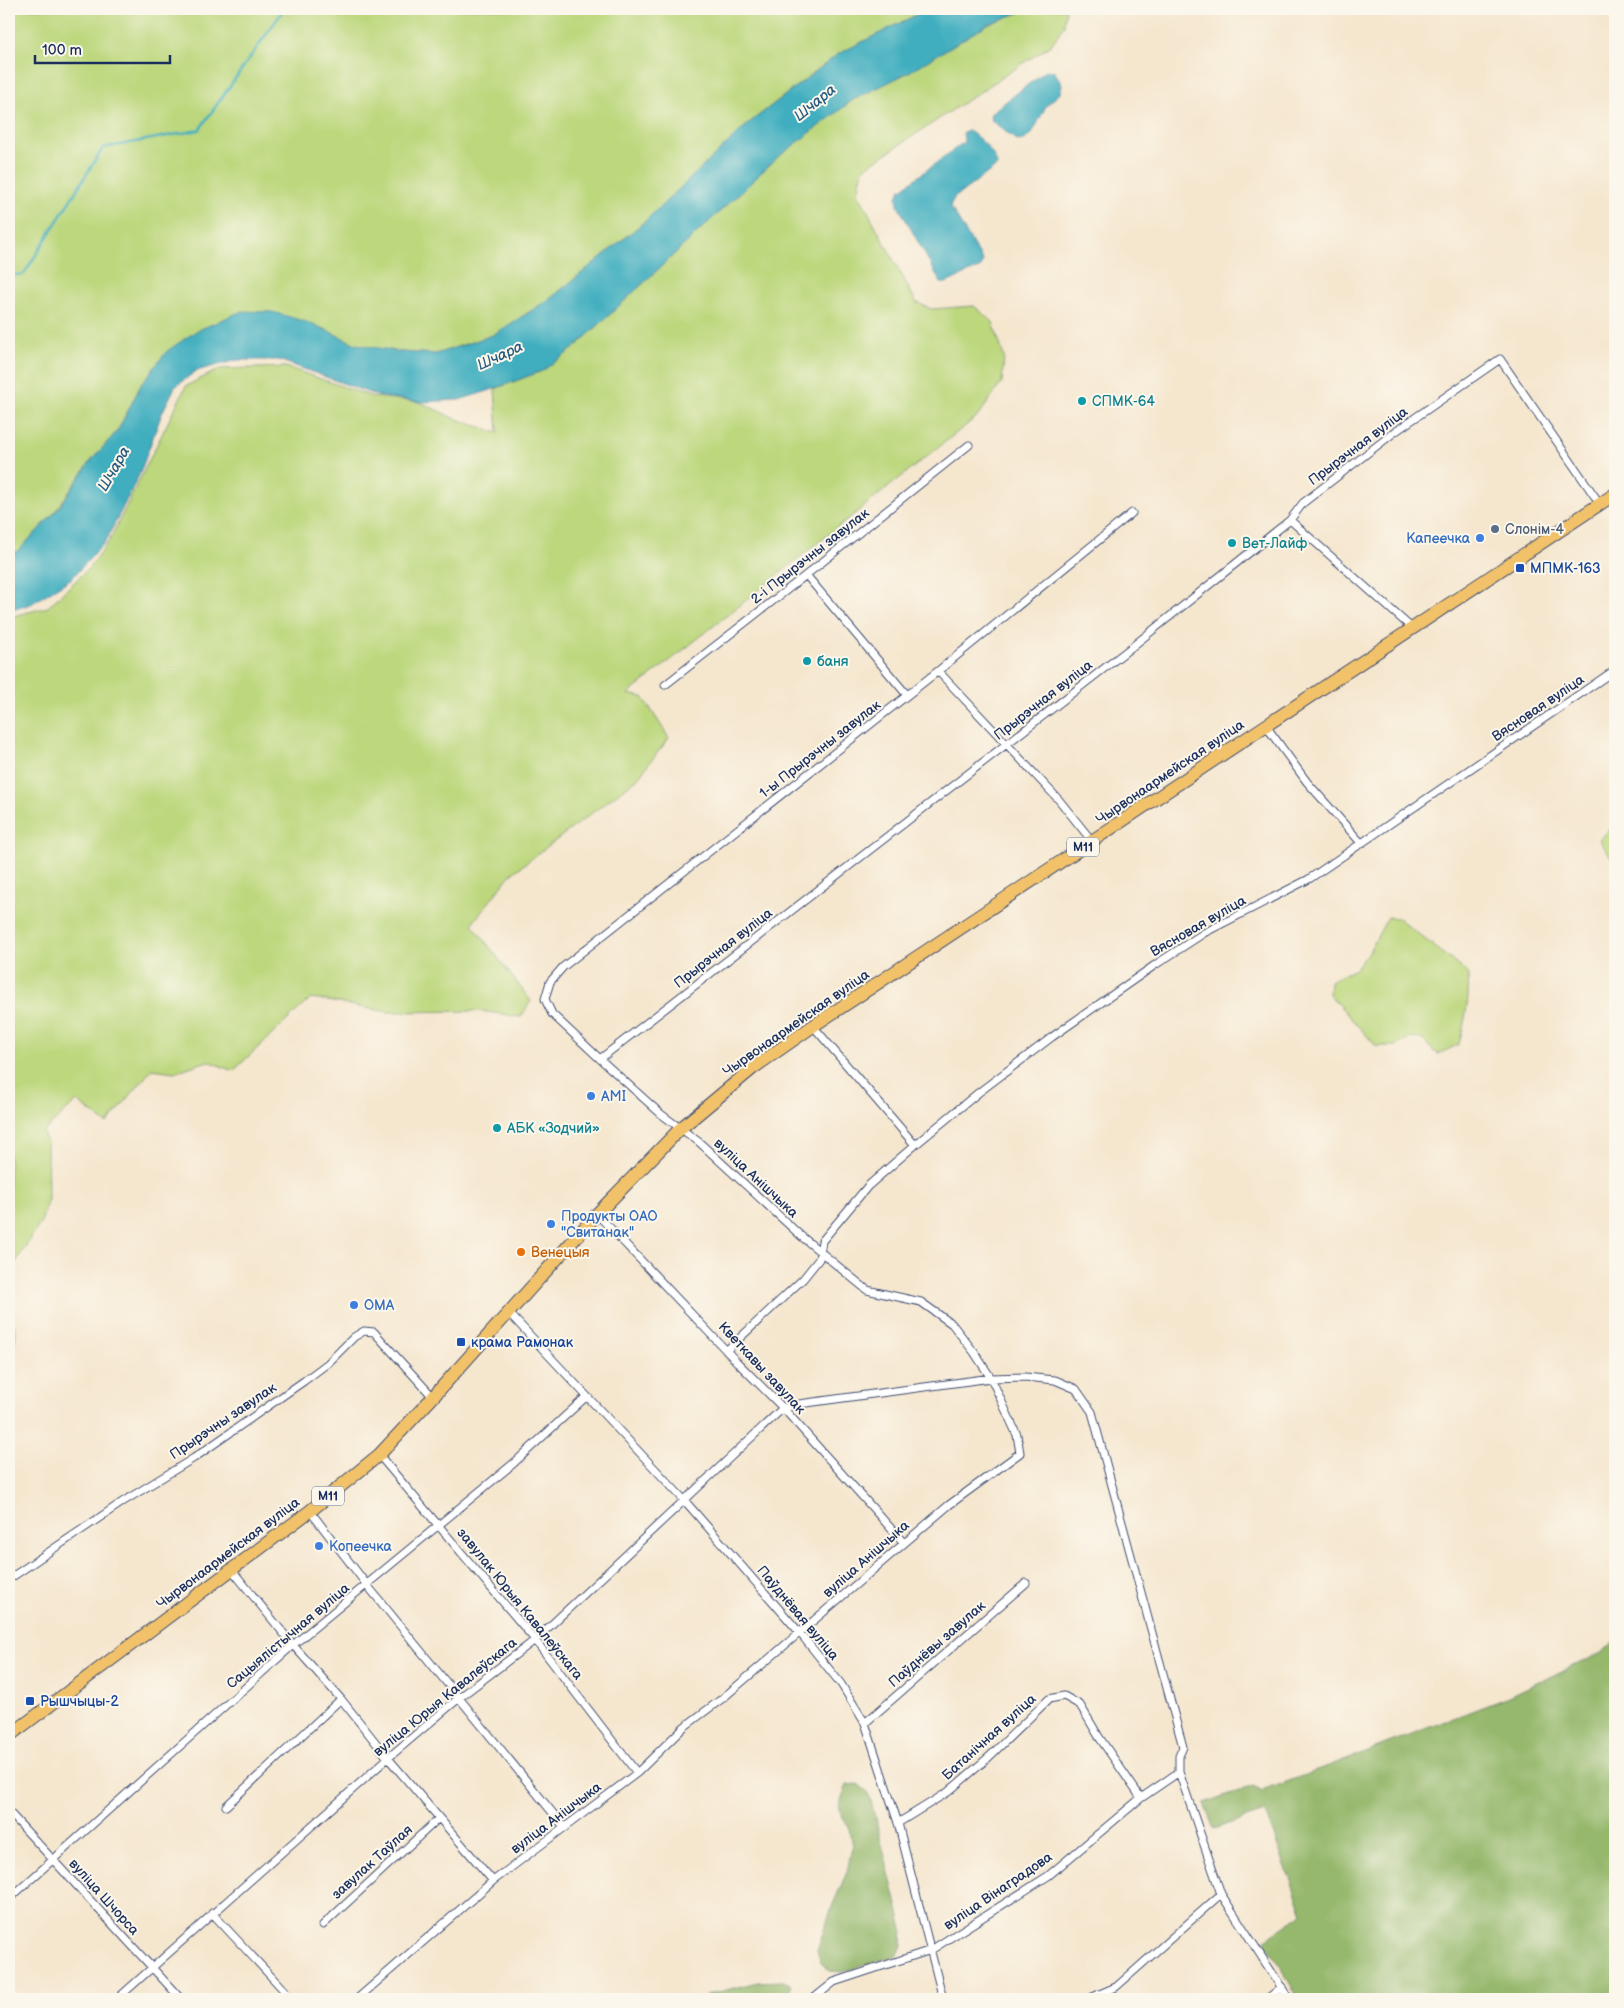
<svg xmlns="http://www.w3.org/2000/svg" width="1624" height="2008" viewBox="0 0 1624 2008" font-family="'Balsamiq Sans',sans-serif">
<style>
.green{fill:#bcd77c;stroke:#6c836d}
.forest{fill:#95b86c;stroke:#587465}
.water{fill:#41aebf;stroke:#2e6e8e}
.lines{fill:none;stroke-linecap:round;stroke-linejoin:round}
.stream{stroke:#41aebf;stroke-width:2.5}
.minor-casing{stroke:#3c4a6f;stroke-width:9}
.trunk-casing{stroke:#3c4a6f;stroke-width:14}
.minor{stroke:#fff;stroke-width:7}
.trunk{stroke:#f2c26a;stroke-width:12}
.culture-dot{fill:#0f9aa8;stroke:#fbf7ec;stroke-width:2}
.service-dot{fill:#5c6f8a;stroke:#fbf7ec;stroke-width:2}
.shop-dot{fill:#3f7fe0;stroke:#fbf7ec;stroke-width:2}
.transit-dot{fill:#1a4fb4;stroke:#fbf7ec;stroke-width:2}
.food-dot{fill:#e8710a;stroke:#fbf7ec;stroke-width:2}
.labels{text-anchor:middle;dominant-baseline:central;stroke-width:4;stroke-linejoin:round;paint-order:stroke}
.shield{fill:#fbf7ec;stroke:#5e6b89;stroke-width:1}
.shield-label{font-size:12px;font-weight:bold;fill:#1b2f5e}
.culture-label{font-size:14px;fill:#0d838f;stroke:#fbf7ec;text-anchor:start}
.street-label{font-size:14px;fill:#1b2f5e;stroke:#fbf7ec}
.service-label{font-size:14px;fill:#4e5e75;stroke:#fbf7ec;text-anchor:start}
.shop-label{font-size:14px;fill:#366cbe;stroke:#fbf7ec;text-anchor:start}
.transit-label{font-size:14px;fill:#164399;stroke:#fbf7ec;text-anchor:start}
.food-label{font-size:14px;fill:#c56008;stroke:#fbf7ec;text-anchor:start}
.water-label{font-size:15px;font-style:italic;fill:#285b80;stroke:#fbf7ec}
</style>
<rect width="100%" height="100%" fill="#fbf7ec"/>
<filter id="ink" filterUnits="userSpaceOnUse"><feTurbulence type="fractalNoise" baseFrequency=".02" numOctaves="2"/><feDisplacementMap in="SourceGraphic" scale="10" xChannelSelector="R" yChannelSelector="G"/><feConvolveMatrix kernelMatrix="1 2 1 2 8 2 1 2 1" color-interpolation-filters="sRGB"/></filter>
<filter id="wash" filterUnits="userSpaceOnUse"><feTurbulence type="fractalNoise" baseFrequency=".0096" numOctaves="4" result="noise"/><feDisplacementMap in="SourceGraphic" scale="20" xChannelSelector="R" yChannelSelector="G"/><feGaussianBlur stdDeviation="1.12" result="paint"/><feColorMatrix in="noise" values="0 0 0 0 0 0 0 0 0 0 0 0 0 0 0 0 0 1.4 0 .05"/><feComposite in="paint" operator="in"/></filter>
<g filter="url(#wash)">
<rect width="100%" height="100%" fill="#f5e6ce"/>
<path class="green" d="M 9,9 L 928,9 L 838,54 L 749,123 L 644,222 L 551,298 L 493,335 L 436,354 L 401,352 L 356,344 L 313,324 L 142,383 L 118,430 L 91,461 L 54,513 L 20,549 L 9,557 Z
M 1029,9 L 1066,9 L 1064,26 L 1051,45 L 863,169 L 858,193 L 916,302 L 931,309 L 974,306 L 993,322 L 1004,357 L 1002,382 L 979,415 L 628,694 L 643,697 L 669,738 L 637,779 L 510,875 L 472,924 L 531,1001 L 521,1017 L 480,1011 L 388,1012 L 311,998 L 233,1071 L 208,1061 L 175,1072 L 152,1069 L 107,1124 L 77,1101 L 43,1132 L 47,1143 L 48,1199 L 41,1222 L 9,1273 L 9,617 L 48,607 L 89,568 L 109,541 L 186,386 L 220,369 L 286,367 L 373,397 L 420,402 L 451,417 L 498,433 L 495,389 L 542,371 L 573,349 L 777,158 L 853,100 L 909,72 L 988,24 Z
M 1615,825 L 1615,863 L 1599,840 Z
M 1388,917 L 1398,918 L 1468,973 C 1470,998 1465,1021 1459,1044 L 1439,1054 L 1433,1051 L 1423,1040 L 1413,1037 L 1395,1046 L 1376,1046 L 1329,994 L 1330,981 L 1355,969 L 1369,952 Z
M 9,1308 L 16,1333 L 9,1372 Z"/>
<path class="forest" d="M 1615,1639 L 1615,1999 L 1298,1999 L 1265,1940 L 1303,1913 L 1265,1812 L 1214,1829 L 1204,1804 L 1253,1786 L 1263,1791 L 1503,1699 L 1602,1652 Z
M 858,1784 L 869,1793 L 903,1929 L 902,1945 L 898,1955 L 842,1972 L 830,1971 L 821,1963 L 817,1950 L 833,1904 L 847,1872 L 852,1847 L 849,1829 L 838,1807 L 847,1785 Z
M 783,1981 L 792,1985 L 787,1999 L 704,1999 L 707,1995 L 757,1982 Z"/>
<path class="water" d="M 928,9 L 1029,9 L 988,24 L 909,72 L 853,100 L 777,158 L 573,349 L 542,371 L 488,391 L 459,400 L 420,402 L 378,396 L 279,360 L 237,360 L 196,371 L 175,387 L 162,413 L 140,473 L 106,541 L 72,578 L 31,604 L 9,611 L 9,557 L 20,549 L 58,509 L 91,461 L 118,430 L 142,383 L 167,351 L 196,331 L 242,311 L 273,312 L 313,324 L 356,344 L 401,352 L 436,354 L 493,335 L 551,298 L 644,222 L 749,123 L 838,54 Z
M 1047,70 L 1055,72 L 1062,85 L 1060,93 L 1046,106 L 1032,134 L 1024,140 L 1017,141 L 991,120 L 990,116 L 992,112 Z
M 968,130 C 978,137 996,152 997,166 L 954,198 L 950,206 L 983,261 L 981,267 L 946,283 L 941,283 L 898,206 L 897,197 L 900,190 L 964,142 L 963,132 Z"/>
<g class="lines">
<path class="stream" d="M 9,276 L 24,274 L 103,148 L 199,130 L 282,12 L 287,9"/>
</g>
</g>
<g filter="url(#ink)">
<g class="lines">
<defs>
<path id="minor" d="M 1290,520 L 1413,629
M 806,575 L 907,695
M 938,671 L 1059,800 L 1092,841
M 665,685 L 806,575 L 969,445
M 1266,726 L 1307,782 L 1362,844
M 813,1026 L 915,1145
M 600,1059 L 1133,646 L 1290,520 L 1303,503 L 1396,431 L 1500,359 L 1600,504
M 597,1214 L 737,1362 L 783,1408 L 904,1543
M 509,1313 L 685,1501 L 800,1633 L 841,1684 L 865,1723 L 898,1823 L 943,1999
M 727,1350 L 803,1279 L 819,1259 L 822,1241 L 868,1186 L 915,1145 L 978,1093 L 1052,1037 L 1155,965 L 1204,933 L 1309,879 L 1615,670
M 379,1455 L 535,1640 L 637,1773
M 310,1511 L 367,1585 L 565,1828
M 232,1570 L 293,1645 L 341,1699 L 388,1758 L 493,1881
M 9,1579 L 124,1501 L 194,1458 L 304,1381 L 328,1363 L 354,1337 L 364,1331 L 374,1332 L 433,1397
M 865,1723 L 1026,1583
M 226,1806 L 341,1699
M 9,1812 L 181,1999
M 898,1823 L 948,1792 L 989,1757 L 1049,1699 L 1064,1696 L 1080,1705 L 1099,1737 L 1141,1798
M 9,1899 L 293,1645 L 514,1463 L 587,1396
M 212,1913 L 292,1999
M 323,1925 L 439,1818
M 117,1999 L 388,1758 L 459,1698 L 535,1640 L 783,1408 L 799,1404 L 991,1378 L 1025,1377 L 1055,1380 L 1076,1389 L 1092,1412 L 1183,1747 L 1179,1756 L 1179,1772 L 1221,1894 L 1289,1999
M 357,1999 L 493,1881 L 637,1773 L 684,1727 L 723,1698 L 949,1505 L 1020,1453 L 1017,1435 L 991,1378 L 974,1352 L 952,1324 L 921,1302 L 867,1290 L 801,1236 L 699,1142 L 661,1114 L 600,1059 L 552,1014 L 545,999 L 550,982 L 563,967 L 938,671 L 1132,513
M 813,1999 L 834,1982 L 931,1950 L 1048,1876 L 1141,1798 L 1179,1772
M 1088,1999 L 1116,1987 L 1221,1894
M 1267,1999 L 1282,1987"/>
<path id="trunk" d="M 9,1736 L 310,1511 L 379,1455 L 433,1397 L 597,1214 L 681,1128 L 753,1068 L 813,1026 L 1615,494"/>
</defs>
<use href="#minor" class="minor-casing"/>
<use href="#trunk" class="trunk-casing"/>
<use href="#minor" class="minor"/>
<use href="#trunk" class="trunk"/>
</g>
</g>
<g class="culture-dot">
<circle cx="1082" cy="401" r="5"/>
<circle cx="1232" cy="543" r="5"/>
<circle cx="807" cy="661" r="5"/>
<circle cx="497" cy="1128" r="5"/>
</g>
<circle class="service-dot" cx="1495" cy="529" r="5"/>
<g class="shop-dot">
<circle cx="1480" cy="538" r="5"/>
<circle cx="591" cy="1096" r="5"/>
<circle cx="551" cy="1224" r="5"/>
<circle cx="354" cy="1305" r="5"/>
<circle cx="319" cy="1546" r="5"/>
</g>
<g class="transit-dot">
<rect x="1515" y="563" width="10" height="10" rx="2.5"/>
<rect x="456" y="1337" width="10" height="10" rx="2.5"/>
<rect x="25" y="1696" width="10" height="10" rx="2.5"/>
</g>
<circle class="food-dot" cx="521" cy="1252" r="5"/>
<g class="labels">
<g class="shield">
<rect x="1067" y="837.5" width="32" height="19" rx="4"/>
<rect x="312" y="1486.5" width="32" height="19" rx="4"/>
</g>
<g class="shield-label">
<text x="1083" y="847">М11</text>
<text x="328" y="1496">М11</text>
</g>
<g class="culture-label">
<text x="1092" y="401">СПМК-64</text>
<text x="1242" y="543">Вет-Лайф</text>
<text x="817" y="661">баня</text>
<text x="507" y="1128">АБК «Зодчий»</text>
</g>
<g class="street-label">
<text transform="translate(1358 446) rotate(-37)">Прырэчная вуліца</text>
<text transform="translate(810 556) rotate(-38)">2-і Прырэчны завулак</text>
<text transform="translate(1043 700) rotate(-38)">Прырэчная вуліца</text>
<text transform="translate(1538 708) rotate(-34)">Вясновая вуліца</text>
<text transform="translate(820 749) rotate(-38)">1-ы Прырэчны завулак</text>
<text transform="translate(1170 772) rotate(-34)">Чырвонаармейская вуліца</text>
<text transform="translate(1198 926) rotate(-30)">Вясновая вуліца</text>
<text transform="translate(723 948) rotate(-38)">Прырэчная вуліца</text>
<text transform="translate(796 1023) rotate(-35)">Чырвонаармейская вуліца</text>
<text transform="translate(756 1178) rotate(43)">вуліца Анішчыка</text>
<text transform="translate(762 1368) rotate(47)">Кветкавы завулак</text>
<text transform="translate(223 1421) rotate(-34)">Прырэчны завулак</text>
<text transform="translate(228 1553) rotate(-37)">Чырвонаармейская вуліца</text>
<text transform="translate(866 1559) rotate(-41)">вуліца Анішчыка</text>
<text transform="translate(520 1604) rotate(51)">завулак Юрыя Кавалеўскага</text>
<text transform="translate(798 1613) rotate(50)">Паўднёвая вуліца</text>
<text transform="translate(288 1636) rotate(-40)">Сацыялістычная вуліца</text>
<text transform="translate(937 1644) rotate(-41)">Паўднёвы завулак</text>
<text transform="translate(445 1697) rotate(-39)">вуліца Юрыя Кавалеўскага</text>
<text transform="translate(989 1737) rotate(-42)">Батанічная вуліца</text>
<text transform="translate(556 1818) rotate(-37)">вуліца Анішчыка</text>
<text transform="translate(372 1862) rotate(-42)">завулак Таўлая</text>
<text transform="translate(998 1891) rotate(-34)">вуліца Вінаградова</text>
<text transform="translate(104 1897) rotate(48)">вуліца Шчорса</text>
</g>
<g class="service-label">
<text x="1505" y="529">Слонім-4</text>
</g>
<g class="shop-label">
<text x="1470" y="538" text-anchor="end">Капеечка</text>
<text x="601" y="1096">AMI</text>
<text x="561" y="1216">Продукты ОАО<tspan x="561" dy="16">"Свитанак"</tspan></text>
<text x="364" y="1305">ОМА</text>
<text x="329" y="1546">Копеечка</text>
</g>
<g class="transit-label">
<text x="1530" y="568">МПМК-163</text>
<text x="471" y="1342">крама Рамонак</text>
<text x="40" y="1701">Рышчыцы-2</text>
</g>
<g class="food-label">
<text x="531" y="1252">Венецыя</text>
</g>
<g class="water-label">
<text transform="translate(815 103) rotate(-39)">Шчара</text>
<text transform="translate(500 356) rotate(-25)">Шчара</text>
<text transform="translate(114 469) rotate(-60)">Шчара</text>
</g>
</g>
<rect width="1624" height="2008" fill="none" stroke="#fbf7ec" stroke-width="30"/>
<path d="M35 55v8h135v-8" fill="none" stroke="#1b2f5e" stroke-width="2.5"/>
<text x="42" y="55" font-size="15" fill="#1b2f5e" stroke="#fbf7ec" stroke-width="4" paint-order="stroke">100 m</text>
</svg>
